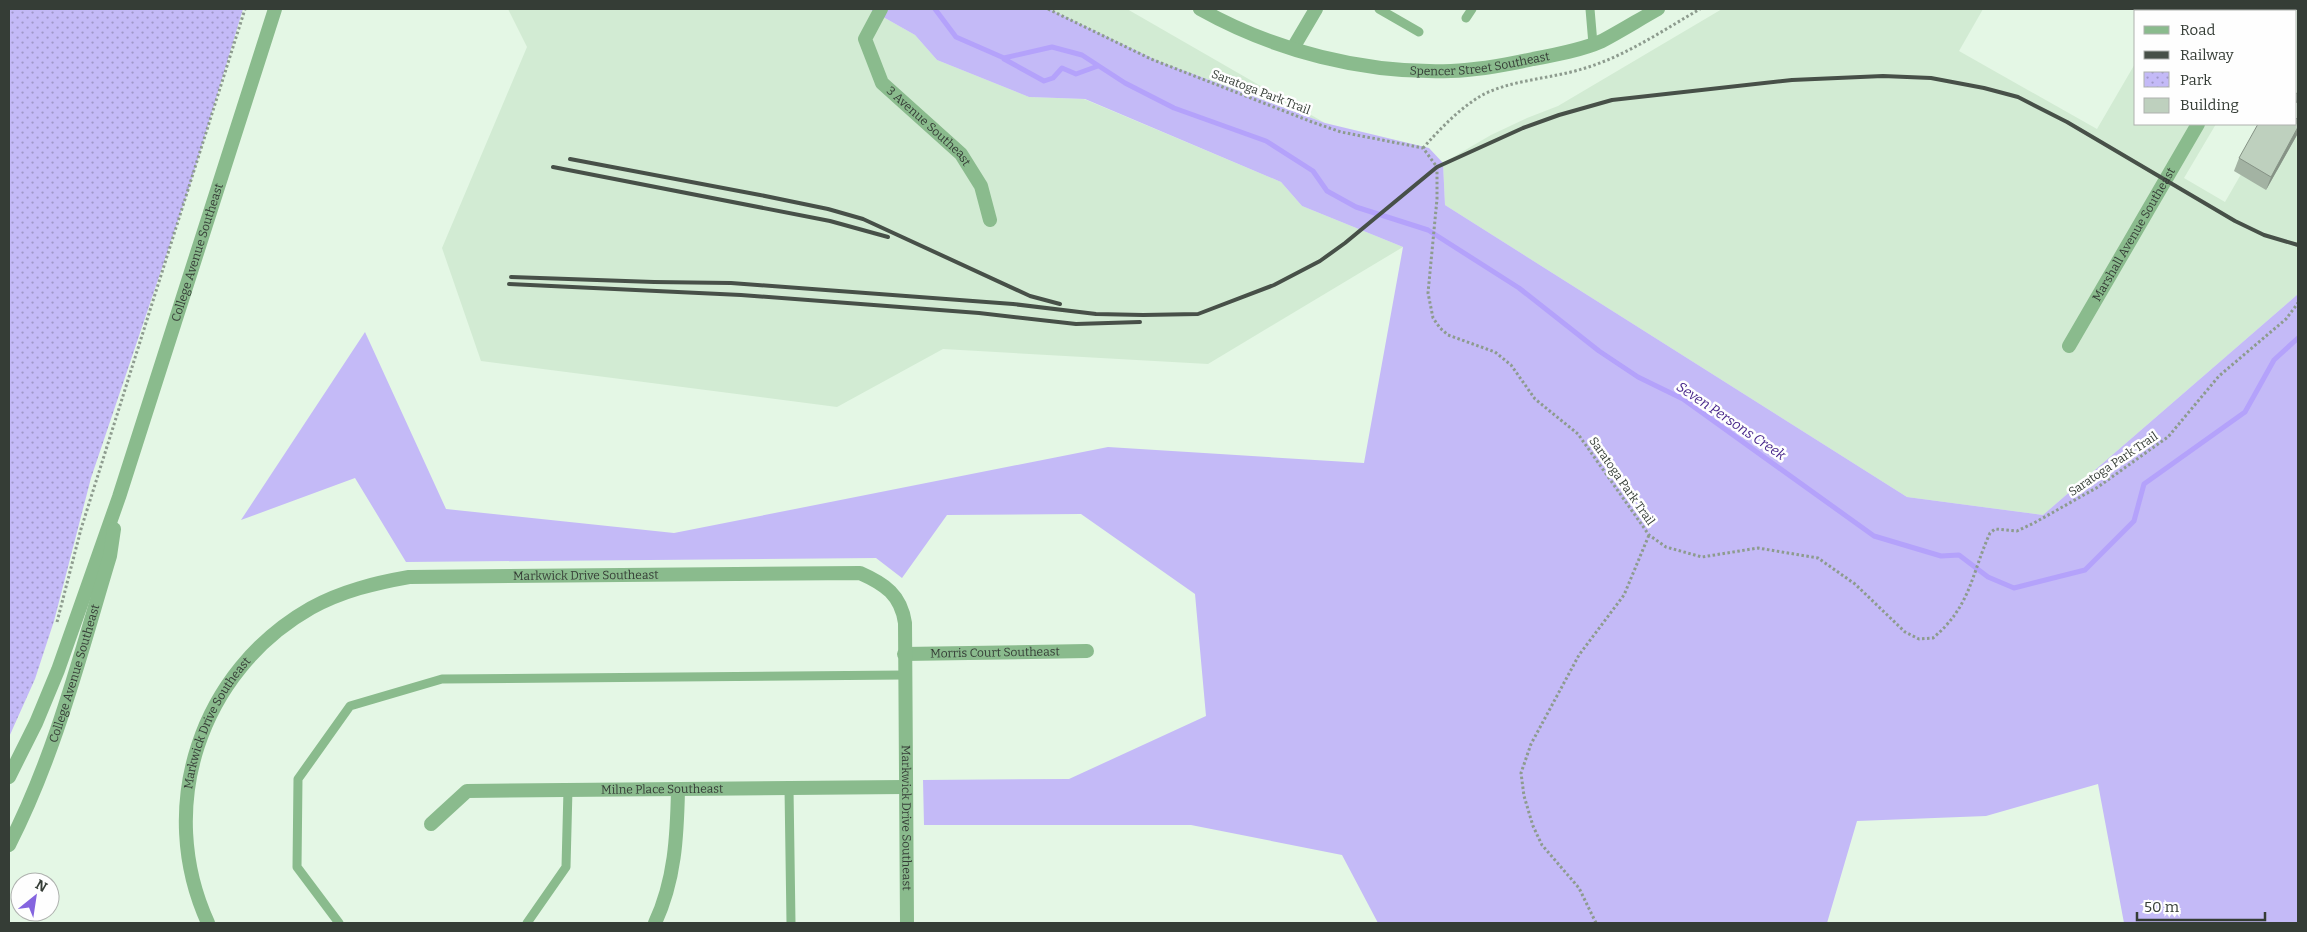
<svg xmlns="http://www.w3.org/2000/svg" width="2307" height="932" viewBox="0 0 2307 932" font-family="Bitter,serif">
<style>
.built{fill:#d2ebd3}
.green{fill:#c4baf7}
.park{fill:url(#park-dots)}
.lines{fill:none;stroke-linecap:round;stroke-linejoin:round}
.stream{stroke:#b4a2fb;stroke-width:5}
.path{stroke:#8d9b8e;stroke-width:3;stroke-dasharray:2.5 2.5;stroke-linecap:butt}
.service{stroke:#8abb8d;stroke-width:9}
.minor{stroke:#8abb8d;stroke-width:14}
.tertiary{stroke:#8abb8d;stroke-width:14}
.rail{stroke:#475048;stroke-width:4}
.wall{fill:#a3b3a3}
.shaded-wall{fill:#859285}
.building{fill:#bed0be;stroke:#859285}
.labels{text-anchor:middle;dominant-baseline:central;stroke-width:5;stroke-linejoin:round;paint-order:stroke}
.street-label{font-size:12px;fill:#353d36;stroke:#fefefe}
.water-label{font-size:14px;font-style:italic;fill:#47268a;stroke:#fefefe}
</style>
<defs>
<pattern id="park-dots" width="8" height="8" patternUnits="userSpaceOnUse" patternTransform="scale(1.25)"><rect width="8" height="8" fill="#c4baf7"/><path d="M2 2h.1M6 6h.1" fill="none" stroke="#a098c9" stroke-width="1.8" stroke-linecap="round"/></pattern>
</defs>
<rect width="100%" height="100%" fill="#e4f7e5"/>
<path class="built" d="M 508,9 L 869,9 L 915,35 L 937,60 L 1029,97 L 1084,99 L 1281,182 L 1302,206 L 1403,247 L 1208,364 L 943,349 L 837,407 L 481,361 L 442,248 L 527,47 Z
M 1049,9 L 1127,9 L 1325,123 L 1158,61 Z
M 1722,9 L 1983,9 L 1959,51 L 2097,129 L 2136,62 L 2136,124 L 2216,124 L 2184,178 L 2225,202 L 2270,124 L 2296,124 L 2296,118 L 2298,119 L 2298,294 L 2043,515 L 1907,497 L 1445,205 L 1443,163 L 1491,135 L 1527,118 L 1558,106 Z"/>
<path class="green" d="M 869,9 L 1049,9 L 1158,61 L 1325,123 L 1429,148 L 1443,163 L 1445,205 L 1907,497 L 2043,515 L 2298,294 L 2298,923 L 2124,923 L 2098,784 L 1986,816 L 1857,821 L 1827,923 L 1378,923 L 1342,855 L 1191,825 L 924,825 L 923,780 L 1069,779 L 1206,716 L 1195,594 L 1081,514 L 947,515 L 902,578 L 876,558 L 406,562 L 355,478 L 241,520 L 365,332 L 446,509 L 674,533 L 1108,447 L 1364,463 L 1403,247 L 1302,206 L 1281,182 L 1085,99 L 1029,97 L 937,60 L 915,35 Z"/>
<path class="park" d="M 9,9 L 243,9 L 190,185 L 91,478 L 54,621 L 35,679 L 9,737 Z"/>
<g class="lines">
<path class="stream" d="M 935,9 L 956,37 L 1004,58 L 1052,47 L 1082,55 L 1125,83 L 1174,108 L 1266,141 L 1313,171 L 1327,191 L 1356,207 L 1428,230 L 1519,288 L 1599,351 L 1638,377 L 1683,399 L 1874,536 L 1941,556 L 1959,555 L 1988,577 L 2014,588 L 2085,570 L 2134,521 L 2144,484 L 2245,412 L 2274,360 L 2298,338
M 1004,59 L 1044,81 L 1053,78 L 1062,68 L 1076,74 L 1098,66"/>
<path class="path" d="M 1048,9 L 1151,59 L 1312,122 L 1341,132 L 1423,148 L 1437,167 L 1437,199 L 1428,293 L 1433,318 L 1440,328 L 1448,335 L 1495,352 L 1511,365 L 1535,399 L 1578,434 L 1649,535 L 1666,547 L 1702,557 L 1758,548 L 1818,558 L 1855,584 L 1905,632 L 1919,639 L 1933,638 C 1971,606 1971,575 1990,533 L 1995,529 L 2017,531 L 2034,523 L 2098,487 L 2151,449 L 2168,437 L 2219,376 L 2286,319 L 2298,303
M 1423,148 C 1440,129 1458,110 1479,97 C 1507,80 1550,79 1582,69 C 1624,57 1662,31 1700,9
M 57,622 L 81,529 L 245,9
M 1596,923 L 1579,888 L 1542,845 L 1533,826 L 1524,796 L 1521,773 L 1531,744 L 1579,655 L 1624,595 L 1649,535"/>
<path class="service" d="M 1379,9 L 1419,32
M 1590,9 L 1593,44
M 1466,18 L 1472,9
M 789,788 L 791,923
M 339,923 L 297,867 L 298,779 L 350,706 L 442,679 L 904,675
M 527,923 L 566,867 L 568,789"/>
<g class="minor">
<path id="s1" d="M 881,9 L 865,39 L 882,83 L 961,154 L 981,186 L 990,220"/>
<path d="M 1293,48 L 1316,9"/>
<path id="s2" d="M 2069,346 L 2198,124"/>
<path id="s3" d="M 904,654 L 1087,651"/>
<path id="s4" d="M 431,824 L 467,791 L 904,787"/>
<path id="s5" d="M 208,923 C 155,807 200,671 311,608 C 342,591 375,583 409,577 L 860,573 C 885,584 901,595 905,623 L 907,923"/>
<path d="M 655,923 C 675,880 677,836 678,790"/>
</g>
<g class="tertiary">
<path id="s6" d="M 1200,9 C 1275,51 1364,74 1451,71 C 1478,70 1506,65 1533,59 C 1555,55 1582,50 1602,41 C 1621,31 1640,19 1658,9"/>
<path d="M 2147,9 L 2152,11"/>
<path id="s7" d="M 9,777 L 36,723 L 58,670 L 119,497 L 275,9"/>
<path id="s8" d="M 9,845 C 56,753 80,655 110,556 L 114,529"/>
</g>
<path class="rail" d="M 570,159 L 760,195 L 828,209 L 863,219 L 1030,296 L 1060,304
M 553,167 L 830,221 L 888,237
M 511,277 L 654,282 L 731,283 L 1013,304 L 1096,314 L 1143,315 L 1198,314 L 1274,285 L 1320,261 L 1345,243 L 1437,167 L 1523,128 L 1559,115 L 1612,100 L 1792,80 L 1883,76 L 1931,78 L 1984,88 L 2018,97 L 2067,122 L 2235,221 L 2264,235 L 2298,245
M 509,284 L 741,295 L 979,313 L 1076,324 L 1140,322"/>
</g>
<path class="wall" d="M 2298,127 L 2298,131 L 2297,135 L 2266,190 L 2234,171 L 2239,158 Z"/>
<path class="shaded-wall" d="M 2298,127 L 2298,131 L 2297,135 L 2266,190 L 2271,177 Z"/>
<path class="building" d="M 2296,93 L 2298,94 L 2298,98 L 2296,103 Z
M 2296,118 L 2298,120 L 2298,127 L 2271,177 L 2239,158 L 2258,124 L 2296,124 Z"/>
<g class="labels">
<g class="street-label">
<text stroke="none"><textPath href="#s6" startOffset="291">Spencer Street Southeast</textPath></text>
<text transform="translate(1261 92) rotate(21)">Saratoga Park Trail</text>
<text stroke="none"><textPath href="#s1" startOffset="145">3 Avenue Southeast</textPath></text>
<text stroke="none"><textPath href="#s2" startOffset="129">Marshall Avenue Southeast</textPath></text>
<text stroke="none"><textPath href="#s7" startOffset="558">College Avenue Southeast</textPath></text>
<text transform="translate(2113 464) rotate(-34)">Saratoga Park Trail</text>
<text transform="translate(1622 481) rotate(55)">Saratoga Park Trail</text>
<text stroke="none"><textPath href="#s5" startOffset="644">Markwick Drive Southeast</textPath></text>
<text stroke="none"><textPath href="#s3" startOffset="91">Morris Court Southeast</textPath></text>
<text stroke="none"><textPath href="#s8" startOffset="184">College Avenue Southeast</textPath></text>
<text stroke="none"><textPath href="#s5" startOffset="210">Markwick Drive Southeast</textPath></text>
<text stroke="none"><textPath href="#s4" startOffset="244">Milne Place Southeast</textPath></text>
<text stroke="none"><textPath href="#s5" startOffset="1184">Markwick Drive Southeast</textPath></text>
</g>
<g class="water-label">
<text transform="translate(1731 421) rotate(34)">Seven Persons Creek</text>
</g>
</g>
<rect width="2307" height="932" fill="none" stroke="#353d36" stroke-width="20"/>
<rect x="2134" y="10" width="162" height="115" fill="#fefefe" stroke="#aeb1ae"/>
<rect x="2144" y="26" width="25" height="8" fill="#8abb8d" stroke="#aeb1ae"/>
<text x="2180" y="35" font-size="15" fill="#353d36">Road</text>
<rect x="2144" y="51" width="25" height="8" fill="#475048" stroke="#aeb1ae"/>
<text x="2180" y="60" font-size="15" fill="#353d36">Railway</text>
<rect x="2144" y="72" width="25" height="15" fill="url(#park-dots)" stroke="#aeb1ae"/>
<text x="2180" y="85" font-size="15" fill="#353d36">Park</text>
<rect x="2144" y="98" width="25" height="15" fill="#bed0be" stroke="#aeb1ae"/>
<text x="2180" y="110" font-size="15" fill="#353d36">Building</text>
<g transform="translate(35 897) rotate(30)"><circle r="24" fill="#fefefe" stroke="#aeb1ae"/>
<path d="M0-4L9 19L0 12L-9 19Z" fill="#8464df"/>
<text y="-8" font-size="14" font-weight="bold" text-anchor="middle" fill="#353d36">N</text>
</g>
<path d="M2137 912v8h128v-8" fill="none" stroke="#353d36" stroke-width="2.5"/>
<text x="2144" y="912" font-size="15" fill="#353d36" stroke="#fefefe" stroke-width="4" paint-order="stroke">50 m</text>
</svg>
